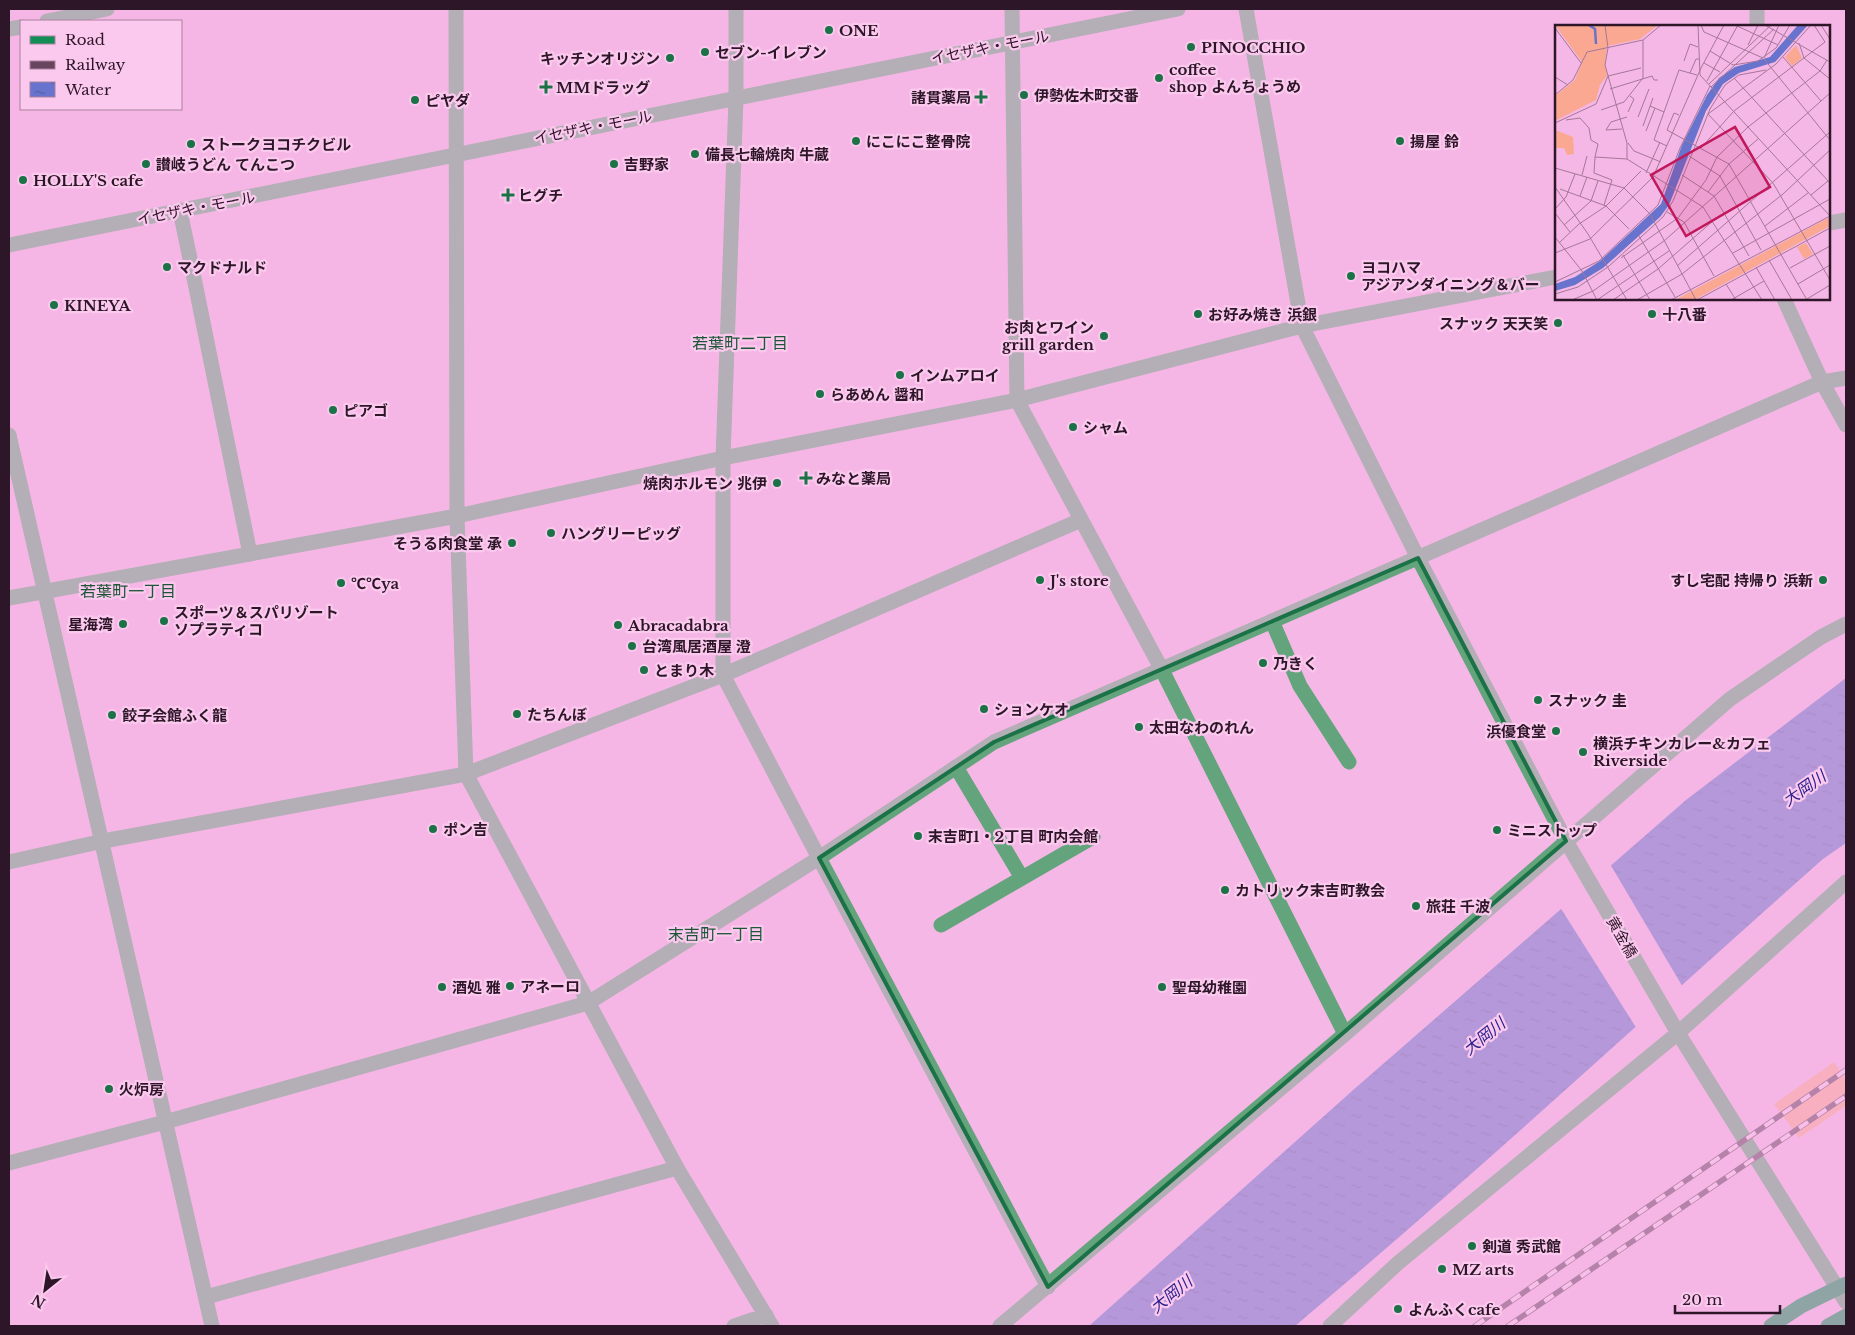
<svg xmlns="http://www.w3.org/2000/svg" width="1855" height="1335" viewBox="0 0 1855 1335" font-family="'Libre Baskerville','Noto Sans JP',serif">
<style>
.green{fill:#fba892}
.water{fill:url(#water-ripples)}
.pier{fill:#f5b7e5}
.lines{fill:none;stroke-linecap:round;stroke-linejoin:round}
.service{stroke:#64a47d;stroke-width:15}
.pedestrian{stroke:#64a47d;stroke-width:15}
.minor{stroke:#64a47d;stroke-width:15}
.tertiary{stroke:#64a47d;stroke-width:15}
.secondary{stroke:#128e54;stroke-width:15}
.rail-casing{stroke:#67455f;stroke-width:5.5}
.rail{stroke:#fbc9ee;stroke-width:4;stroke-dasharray:11;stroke-linecap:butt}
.marked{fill:none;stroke:#1b7246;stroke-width:4;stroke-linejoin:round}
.poi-dot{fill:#1b7246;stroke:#fbc9ee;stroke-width:2}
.labels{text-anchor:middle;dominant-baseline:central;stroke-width:4.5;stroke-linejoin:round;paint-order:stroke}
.poi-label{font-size:15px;font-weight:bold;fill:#2d1628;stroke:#fbc9ee;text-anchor:start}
.street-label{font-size:15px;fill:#2d1628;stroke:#fbc9ee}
.neighbourhood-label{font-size:16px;fill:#1c5636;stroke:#fbc9ee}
.water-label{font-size:16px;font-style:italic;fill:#29228c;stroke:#fbc9ee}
.inset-river{fill:none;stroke:#6773cc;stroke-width:2.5}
.inset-road{fill:none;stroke:#a57799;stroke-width:1}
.view{fill:#c2185b;fill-opacity:0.15;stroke:#c2185b;stroke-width:2.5}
.inset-edge{fill:none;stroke:#2d1628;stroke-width:2.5}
</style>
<defs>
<pattern id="water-ripples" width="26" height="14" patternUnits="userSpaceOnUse" patternTransform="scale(1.25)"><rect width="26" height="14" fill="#6773cc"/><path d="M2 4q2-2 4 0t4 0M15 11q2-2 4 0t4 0" fill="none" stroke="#555da6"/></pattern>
</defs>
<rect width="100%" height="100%" fill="#f5b7e5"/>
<path class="green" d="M 1834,1062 L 1846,1080 L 1846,1106 L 1799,1138 L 1774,1104 Z"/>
<path class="water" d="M 1846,678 L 1846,843 L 1823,859 C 1647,1015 1475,1175 1295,1326 L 1089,1326 L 1352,1091 L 1686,800 Z"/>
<path class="pier" d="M 1610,864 L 1684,989 L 1637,1029 L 1560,907 Z"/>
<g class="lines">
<path class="service" d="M 193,273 L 250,554
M 1272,621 L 1300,686 L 1349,762
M 956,767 L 1022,878
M 941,925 L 1093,837
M 206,1297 L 677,1168"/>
<path class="pedestrian" d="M 180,211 L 193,273
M 9,245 L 1178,9"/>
<path class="minor" d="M 456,9 L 457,516 L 466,774 L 677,1168 L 772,1326
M 736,9 L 736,98 L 723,458 L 723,675 L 819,858 L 1048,1287
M 1012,9 L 1017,400 L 1161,668 L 1345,1034
M 1246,9 L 1302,326 L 1418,558 L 1566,841 L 1678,1033 L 1846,1302
M 47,21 L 107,9
M 1757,26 L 1757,9
M 9,29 L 21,27
M 1829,223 L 1846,220
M 1784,299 L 1822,382 L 1846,425
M 9,435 L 212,1326
M 9,598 L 457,516 L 723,458 L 1017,400 L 1302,326 L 1556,277
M 9,862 L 103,841 L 466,774 L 723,675 L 1081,520
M 9,1163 L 165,1122 L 588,1003 L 819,858 L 994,742 L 1822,382 L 1846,378
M 734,1326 L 766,1315
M 1330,1326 L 1398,1263 L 1678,1033 L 1846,882"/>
<path class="tertiary" d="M 1000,1326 L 1345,1034 L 1730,699 L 1821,637 L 1846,624"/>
<path class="secondary" d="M 1771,1326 L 1801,1306 L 1846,1284
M 1828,1326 L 1846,1316"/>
<defs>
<path id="rail" d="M 1475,1326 L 1846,1070
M 1508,1326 L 1846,1096"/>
</defs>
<use href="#rail" class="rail-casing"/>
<use href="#rail" class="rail"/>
</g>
<path d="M0 0H1855V1335H0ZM 1418,558 L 1566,841 L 1048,1287 L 819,858 L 994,742 Z" fill="#f5b7e5" fill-opacity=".55" fill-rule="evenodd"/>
<path class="marked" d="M 1418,558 L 1566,841 L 1048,1287 L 819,858 L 994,742 Z"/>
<g class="poi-dot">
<circle cx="829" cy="30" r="5"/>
<circle cx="1191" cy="47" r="5"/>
<circle cx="705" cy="52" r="5"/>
<circle cx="670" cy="58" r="5"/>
<circle cx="1159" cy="78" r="5"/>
<path d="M543.5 79.5h5v5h5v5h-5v5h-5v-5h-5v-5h5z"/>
<circle cx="1024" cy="95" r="5"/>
<path d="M978.5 89.5h5v5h5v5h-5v5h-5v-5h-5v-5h5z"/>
<circle cx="415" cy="100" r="5"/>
<circle cx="856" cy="141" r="5"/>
<circle cx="1400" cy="141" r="5"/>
<circle cx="191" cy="144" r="5"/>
<circle cx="695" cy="154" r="5"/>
<circle cx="146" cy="164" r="5"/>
<circle cx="614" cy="164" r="5"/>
<circle cx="23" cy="180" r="5"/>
<path d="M505.5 187.5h5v5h5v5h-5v5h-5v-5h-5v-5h5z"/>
<circle cx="167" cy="267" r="5"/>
<circle cx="1351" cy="276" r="5"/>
<circle cx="54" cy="305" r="5"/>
<circle cx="1198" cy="314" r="5"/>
<circle cx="1652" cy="314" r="5"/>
<circle cx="1558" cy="323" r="5"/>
<circle cx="1104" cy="336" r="5"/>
<circle cx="900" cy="375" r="5"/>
<circle cx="820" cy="394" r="5"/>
<circle cx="333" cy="410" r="5"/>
<circle cx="1073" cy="427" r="5"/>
<path d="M803.5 470.5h5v5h5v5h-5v5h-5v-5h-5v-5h5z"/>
<circle cx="777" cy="483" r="5"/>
<circle cx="551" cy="533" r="5"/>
<circle cx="512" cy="543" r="5"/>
<circle cx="1040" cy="580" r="5"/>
<circle cx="1823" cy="580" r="5"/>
<circle cx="341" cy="583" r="5"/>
<circle cx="164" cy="621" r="5"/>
<circle cx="123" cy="624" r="5"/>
<circle cx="618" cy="625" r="5"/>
<circle cx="632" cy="646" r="5"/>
<circle cx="1263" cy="663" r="5"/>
<circle cx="644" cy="670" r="5"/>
<circle cx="1538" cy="700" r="5"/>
<circle cx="984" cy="709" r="5"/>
<circle cx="517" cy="714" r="5"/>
<circle cx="112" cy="715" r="5"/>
<circle cx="1139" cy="727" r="5"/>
<circle cx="1556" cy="731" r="5"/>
<circle cx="1583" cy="752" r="5"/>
<circle cx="433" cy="829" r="5"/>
<circle cx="1497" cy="830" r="5"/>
<circle cx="918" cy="836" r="5"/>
<circle cx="1225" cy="890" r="5"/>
<circle cx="1416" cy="906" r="5"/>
<circle cx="510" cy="986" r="5"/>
<circle cx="442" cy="987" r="5"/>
<circle cx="1162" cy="987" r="5"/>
<circle cx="109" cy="1089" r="5"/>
<circle cx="1472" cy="1246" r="5"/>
<circle cx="1442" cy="1269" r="5"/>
<circle cx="1398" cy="1309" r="5"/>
</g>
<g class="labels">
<g class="poi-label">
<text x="839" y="30">ONE</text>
<text x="1201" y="47">PINOCCHIO</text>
<text x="715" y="52">セブン-イレブン</text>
<text x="660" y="58" text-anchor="end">キッチンオリジン</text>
<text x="1169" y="69">coffee<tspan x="1169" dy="17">shop よんちょうめ</tspan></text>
<text x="556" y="87">MMドラッグ</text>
<text x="1034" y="95">伊勢佐木町交番</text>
<text x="971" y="97" text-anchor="end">諸貫薬局</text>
<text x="425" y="100">ピヤダ</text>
<text x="866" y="141">にこにこ整骨院</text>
<text x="1410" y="141">揚屋 鈴</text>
<text x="201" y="144">ストークヨコチクビル</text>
<text x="705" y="154">備長七輪焼肉 牛蔵</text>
<text x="156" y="164">讃岐うどん てんこつ</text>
<text x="624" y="164">吉野家</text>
<text x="33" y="180">HOLLY'S cafe</text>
<text x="518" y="195">ヒグチ</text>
<text x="177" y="267">マクドナルド</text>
<text x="1361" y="267">ヨコハマ<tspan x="1361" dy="17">アジアンダイニング＆バー</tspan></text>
<text x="64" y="305">KINEYA</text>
<text x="1208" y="314">お好み焼き 浜銀</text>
<text x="1662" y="314">十八番</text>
<text x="1548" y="323" text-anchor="end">スナック 天天笑</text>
<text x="1094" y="327" text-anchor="end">お肉とワイン<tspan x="1094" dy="17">grill garden</tspan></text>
<text x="910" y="375">インムアロイ</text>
<text x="830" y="394">らあめん 醤和</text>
<text x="343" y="410">ピアゴ</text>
<text x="1083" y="427">シャム</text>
<text x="816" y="478">みなと薬局</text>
<text x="767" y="483" text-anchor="end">焼肉ホルモン 兆伊</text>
<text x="561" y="533">ハングリーピッグ</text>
<text x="502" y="543" text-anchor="end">そうる肉食堂 承</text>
<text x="1050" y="580">J's store</text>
<text x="1813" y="580" text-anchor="end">すし宅配 持帰り 浜新</text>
<text x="351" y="583">℃℃ya</text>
<text x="174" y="612">スポーツ＆スパリゾート<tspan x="174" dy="17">ソプラティコ</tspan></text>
<text x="113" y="624" text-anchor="end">星海湾</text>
<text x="628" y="625">Abracadabra</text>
<text x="642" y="646">台湾風居酒屋 澄</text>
<text x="1273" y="663">乃きく</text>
<text x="654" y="670">とまり木</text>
<text x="1548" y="700">スナック 圭</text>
<text x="994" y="709">ションケオ</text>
<text x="527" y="714">たちんぼ</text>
<text x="122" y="715">餃子会館ふく龍</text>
<text x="1149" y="727">太田なわのれん</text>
<text x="1546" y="731" text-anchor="end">浜優食堂</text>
<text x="1593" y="743">横浜チキンカレー&amp;カフェ<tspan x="1593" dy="17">Riverside</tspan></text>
<text x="443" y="829">ポン吉</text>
<text x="1507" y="830">ミニストップ</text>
<text x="928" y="836">末吉町1・2丁目 町内会館</text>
<text x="1235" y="890">カトリック末吉町教会</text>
<text x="1426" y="906">旅荘 千波</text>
<text x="520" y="986">アネーロ</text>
<text x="452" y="987">酒処 雅</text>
<text x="1172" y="987">聖母幼稚園</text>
<text x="119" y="1089">火炉房</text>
<text x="1482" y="1246">剣道 秀武館</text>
<text x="1452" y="1269">MZ arts</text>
<text x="1408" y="1309">よんふくcafe</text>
</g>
<g class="street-label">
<text transform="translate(990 47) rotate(-11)">イセザキ・モール</text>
<text transform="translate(593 127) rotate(-11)">イセザキ・モール</text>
<text transform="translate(196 208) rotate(-11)">イセザキ・モール</text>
<text transform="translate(1622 937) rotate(60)">黄金橋</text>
</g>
<g class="neighbourhood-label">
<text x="740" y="343">若葉町二丁目</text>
<text x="128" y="591">若葉町一丁目</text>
<text x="716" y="934">末吉町一丁目</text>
</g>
<g class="water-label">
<text transform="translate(1804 788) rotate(-35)">大岡川</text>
<text transform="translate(1484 1036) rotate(-39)">大岡川</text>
<text transform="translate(1171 1294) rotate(-39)">大岡川</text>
</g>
</g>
<g transform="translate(1555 25)">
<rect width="275" height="275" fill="#f5b7e5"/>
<path d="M 0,105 L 18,112 L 19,129 L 12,130 L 9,123 L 0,123 Z" fill="#fba892"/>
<path d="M 0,0 L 103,0 L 85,14 L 52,21 L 50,38 L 52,51 L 45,60 L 41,75 L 0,96 L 0,71 L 20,55 L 27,37 ZM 241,20 L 247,33 L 237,41 L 230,32 ZM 275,192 L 275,201 L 139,275 L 120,275 ZM 251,218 L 258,229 L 249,234 L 242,222 Z" fill="#fba892"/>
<path d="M 243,0 L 253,0 L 220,37 L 184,48 L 168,59 L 151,86 L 114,180 L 105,192 L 48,243 L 20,260 L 0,266 L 0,259 L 20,252 L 45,236 L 106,179 L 127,120 L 152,70 L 164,53 L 180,42 L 215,32 Z" fill="#6773cc"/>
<path class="inset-river" d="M 34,0 L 40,4 L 41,19"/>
<path class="inset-road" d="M 50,0 L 53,23 L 50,40 L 72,118 L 72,134 L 148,182 L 207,275M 143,0 L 145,50 L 275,191M 146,0 L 149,7 L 208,33M 180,0 L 223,20M 210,0 L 275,37M 266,0 L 275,14M 0,3 L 26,38M 244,18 L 249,33 L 275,54M 193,20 L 203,0M 155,26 L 178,40 L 203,36 L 221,23 L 235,0M 228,32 L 266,76M 209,33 L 224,0M 209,34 L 275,115M 129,36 L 135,19 L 143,22M 149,38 L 165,47M 135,48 L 141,34 L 144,34M 0,52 L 13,60M 179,53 L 275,158M 152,56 L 183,0M 154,59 L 216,0M 156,62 L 219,4M 55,64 L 97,51 L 99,55 L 103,55M 0,70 L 18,55 L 32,27 L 88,15 L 106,0M 95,81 L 109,87M 46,85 L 69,77 L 88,53 L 88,15M 73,87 L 79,74 L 75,71M 153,89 L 218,158 L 275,255M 153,89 L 221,39 L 256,0M 124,90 L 119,88 L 112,105 L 174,139 L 252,275M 83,92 L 94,64M 11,95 L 25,93 L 34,103 L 36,115 L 43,119 L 40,132 L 72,134M 0,98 L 41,79 L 53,51 L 86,43M 88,101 L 98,73M 67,104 L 51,105 L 56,97 L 72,92M 91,106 L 100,83M 73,118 L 79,126 L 106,137M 112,121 L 99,115 L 124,45 L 142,50M 146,123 L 179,86 L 270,17 L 259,0M 134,131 L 165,151 L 206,225M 40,132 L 39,148 L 57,155 L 49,180M 0,143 L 69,163 L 95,189 L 141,275M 91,148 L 105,117M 27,150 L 32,131M 127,150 L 159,171 L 194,231M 0,162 L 33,209 L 72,275M 5,164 L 51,181 L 74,204M 153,167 L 174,139 L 203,114M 256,170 L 273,156M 25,171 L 32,152M 0,184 L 11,172 L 20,149M 112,187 L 129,197 L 159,251M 0,188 L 15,207M 9,200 L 36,176 L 43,156M 210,201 L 253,168M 84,211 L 120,272M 0,212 L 27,246 L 42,275M 4,218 L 24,199 L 51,181 L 86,146M 0,228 L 35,214 L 98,152 L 146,43 L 169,0M 178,228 L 275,174M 68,230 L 95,275M 66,233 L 123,193 L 151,155 L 162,132 L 193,102 L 265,46 L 272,35M 214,235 L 237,275M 122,241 L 275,107M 201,242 L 220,275M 235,243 L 275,221M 0,257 L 44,236 L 103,180 L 125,123 L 155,61M 171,259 L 181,275M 243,259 L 275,240M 0,269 L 23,262 L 53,242 L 108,192 L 118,176 L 155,84 L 170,60 L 184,50 L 211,45M 252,274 L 275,260M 17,275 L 38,266 L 109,216 L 275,68M 42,275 L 114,226M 58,275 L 103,244 L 159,195M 82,275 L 127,249 L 228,169 L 275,125M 116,275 L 275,191M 142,275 L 275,203M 176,275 L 209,256"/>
<path class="view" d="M 180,102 L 215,162 L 131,211 L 96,150 Z"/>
<rect width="275" height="275" class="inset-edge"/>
</g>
<rect width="1855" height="1335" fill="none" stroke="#2d1628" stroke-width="20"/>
<rect x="20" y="20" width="162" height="90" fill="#fbc9ee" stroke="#a9819f"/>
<rect x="30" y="36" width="25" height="8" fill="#128e54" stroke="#a9819f"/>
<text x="65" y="45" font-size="15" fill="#2d1628">Road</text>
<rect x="30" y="61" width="25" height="8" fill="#67455f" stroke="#a9819f"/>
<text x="65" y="70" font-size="15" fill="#2d1628">Railway</text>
<rect x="30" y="82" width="25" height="15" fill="url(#water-ripples)" stroke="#a9819f"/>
<text x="65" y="95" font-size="15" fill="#2d1628">Water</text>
<g transform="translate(45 1290) rotate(210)" stroke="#fbc9ee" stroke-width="4" paint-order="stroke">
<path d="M0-4L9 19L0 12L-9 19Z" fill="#2d1628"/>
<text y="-8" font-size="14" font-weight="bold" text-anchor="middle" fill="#2d1628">N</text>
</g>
<path d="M1675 1305v8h105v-8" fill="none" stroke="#2d1628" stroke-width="2.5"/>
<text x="1682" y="1305" font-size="15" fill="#2d1628" stroke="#fbc9ee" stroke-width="4" paint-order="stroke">20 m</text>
</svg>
